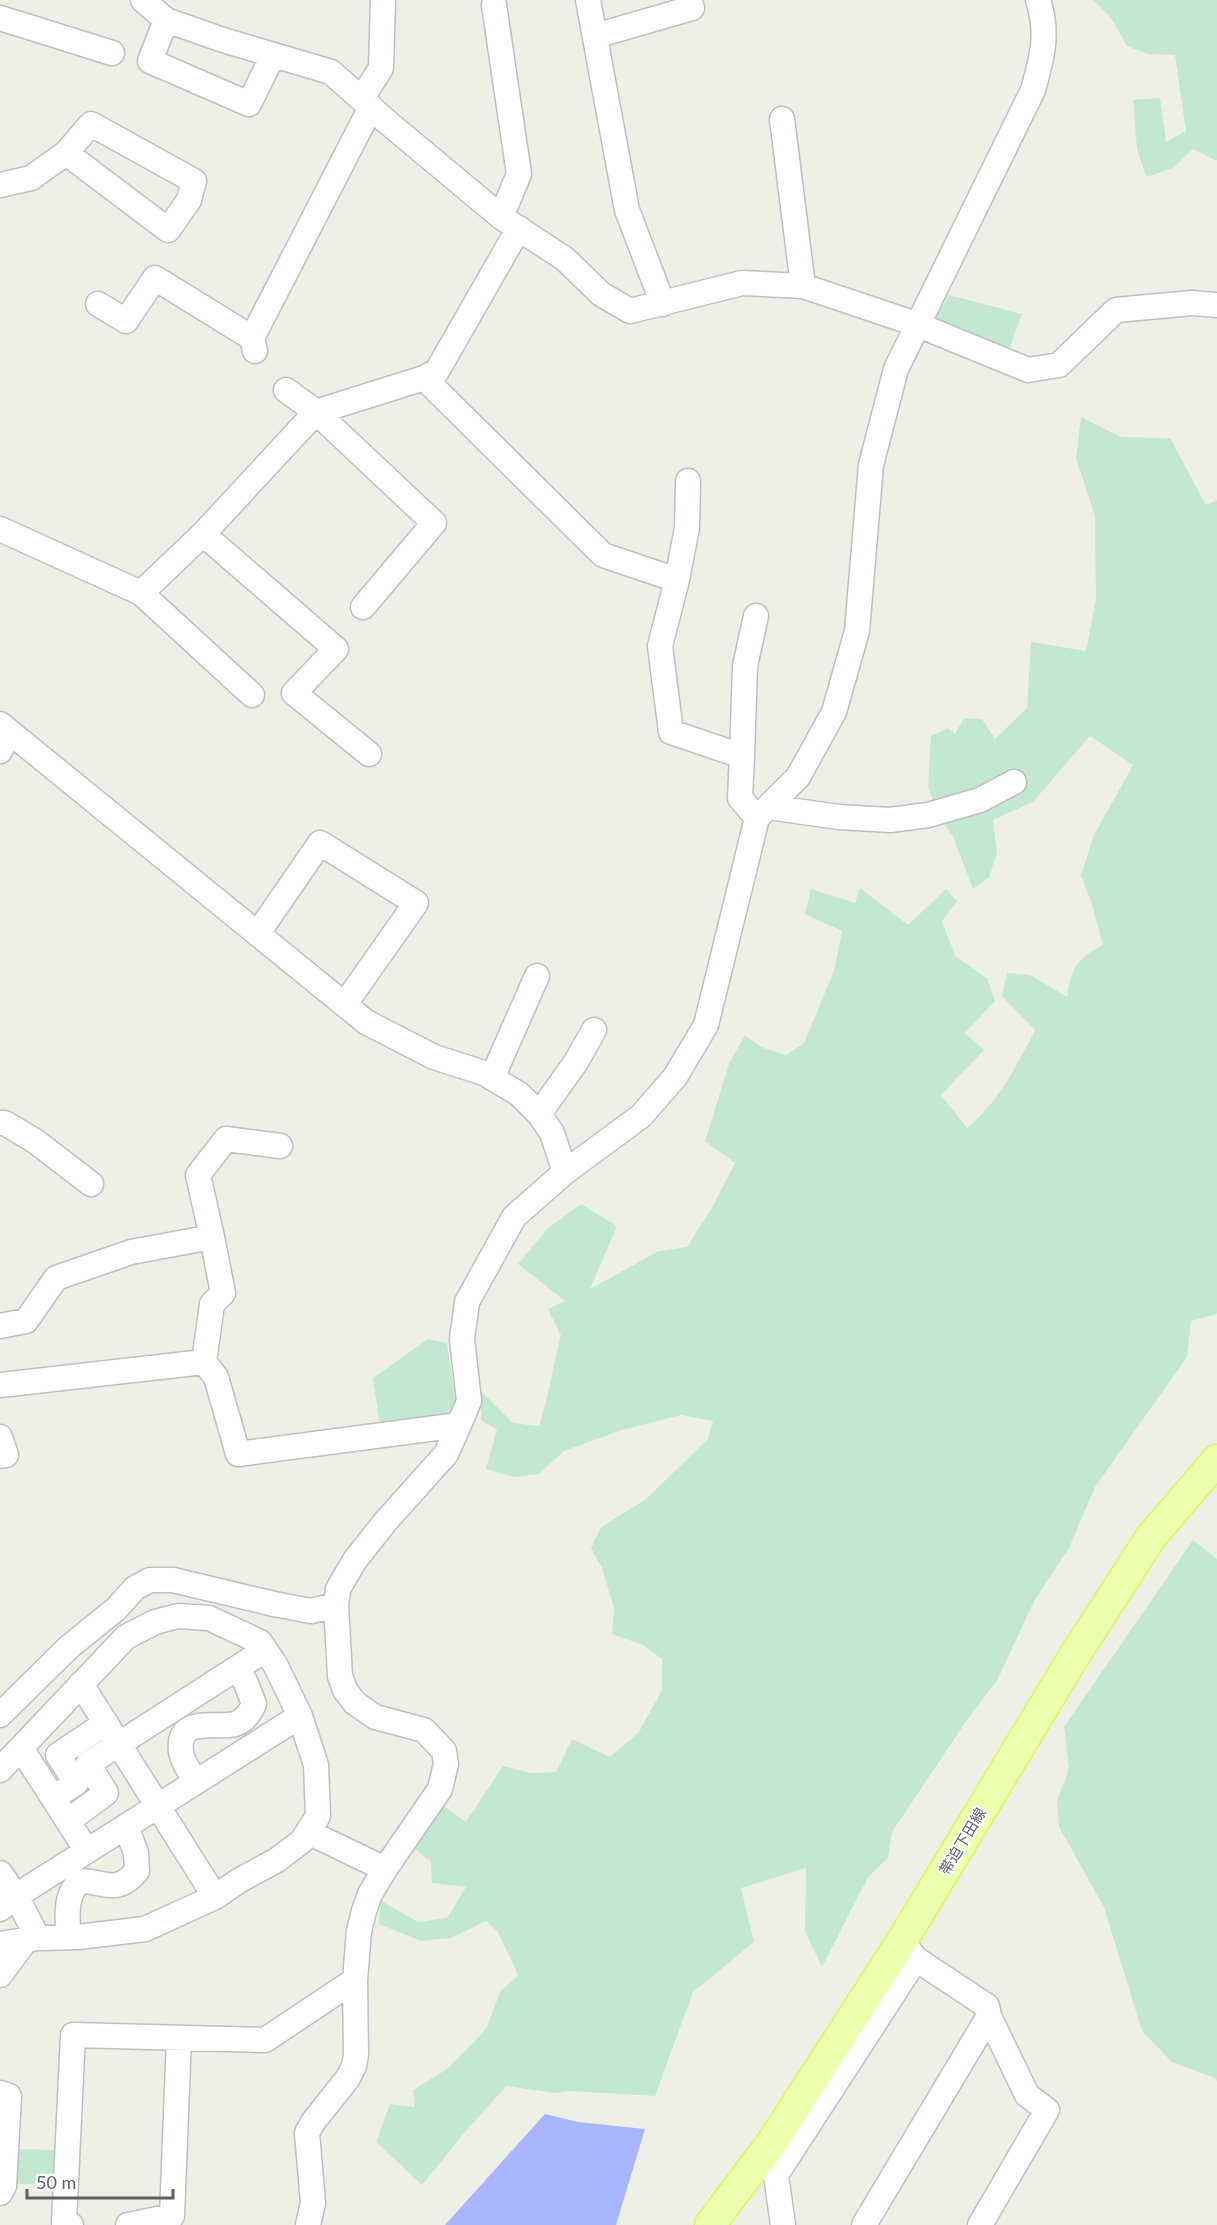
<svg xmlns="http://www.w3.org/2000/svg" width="1217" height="2225" viewBox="0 0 1217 2225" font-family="Lato,'Noto Sans JP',sans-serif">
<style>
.green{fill:#c3e8d2}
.water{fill:#a8b5ff}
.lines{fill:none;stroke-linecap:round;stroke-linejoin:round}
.minor-casing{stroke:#bebec5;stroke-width:27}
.major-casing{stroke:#e1f55b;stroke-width:33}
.minor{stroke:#fff;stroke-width:24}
.major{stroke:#ebffad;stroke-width:30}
.labels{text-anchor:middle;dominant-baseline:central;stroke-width:4.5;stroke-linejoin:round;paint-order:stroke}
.street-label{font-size:15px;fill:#5e5e67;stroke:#fff}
</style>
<rect width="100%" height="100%" fill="#eef0e6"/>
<path class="green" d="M 1093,0 L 1217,0 L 1217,160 L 1215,160 L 1193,149 L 1173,168 L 1146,177 L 1137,149 L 1133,100 L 1160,98 L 1166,142 L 1186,131 L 1175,55 L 1148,54 L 1127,46 L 1111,18 Z
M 949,295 L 1022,314 L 1009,350 L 933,321 Z
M 1081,417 L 1121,437 L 1170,438 L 1206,505 L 1217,500 L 1217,1314 L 1191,1321 L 1187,1357 L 1095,1487 L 1069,1548 L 1034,1601 L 998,1679 L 967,1720 L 892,1832 L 888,1858 L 868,1877 L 822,1967 L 805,1932 L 806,1868 L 741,1888 L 754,1942 L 693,1992 L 655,2096 L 569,2091 L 555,2093 L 506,2086 L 465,2132 L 422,2185 L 376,2142 L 390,2104 L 415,2107 L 413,2090 L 447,2069 L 475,2041 L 487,2027 L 500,1992 L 518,1975 L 498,1932 L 486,1921 L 451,1938 L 421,1941 L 379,1924 L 380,1900 L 418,1922 L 447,1918 L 466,1887 L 432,1883 L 431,1862 L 414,1848 L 440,1803 L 466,1822 L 503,1766 L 530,1773 L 556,1772 L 572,1739 L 610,1757 L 639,1732 L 662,1690 L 662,1659 L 643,1645 L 612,1634 L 614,1608 L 602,1568 L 591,1548 L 601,1527 L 645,1500 L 708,1439 L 713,1421 L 681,1415 L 622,1430 L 564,1451 L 539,1474 L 514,1477 L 486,1469 L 497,1430 L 481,1420 L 481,1391 L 513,1423 L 539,1426 C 549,1396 553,1366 561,1335 L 548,1309 L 565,1301 L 518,1264 L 548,1228 L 581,1204 L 617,1226 L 590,1289 L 659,1251 L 687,1247 L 713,1206 L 735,1163 L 705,1141 L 729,1064 L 745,1035 L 761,1047 L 786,1055 L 804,1043 L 834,971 L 842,931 L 805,914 L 811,889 L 855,903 L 860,888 L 908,925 L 946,889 L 957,901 L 942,921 L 955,956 L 987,978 L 995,1001 L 965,1033 L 984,1050 L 941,1095 L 967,1128 C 998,1103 1017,1065 1035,1030 L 1002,996 L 1007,973 L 1030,975 L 1067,997 C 1072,967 1076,959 1103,945 L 1092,904 L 1081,875 L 1094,835 L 1133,765 L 1090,736 L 1033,802 L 993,820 L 997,853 L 989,877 L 973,889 L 953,837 L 941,817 L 928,788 L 931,736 L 948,728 L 955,734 L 964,718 L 982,719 L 995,739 L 1027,708 L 1031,642 L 1086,651 L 1096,600 L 1095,516 L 1076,458 Z
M 428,1339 L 447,1343 L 456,1407 L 451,1416 L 380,1426 L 373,1378 Z
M 1193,1540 L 1217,1559 L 1217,2081 L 1215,2078 L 1172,2062 L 1142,2031 L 1104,1907 L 1059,1827 L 1057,1801 L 1069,1768 L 1064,1727 Z
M 18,2149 L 58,2150 L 56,2184 L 17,2184 Z"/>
<path class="water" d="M 545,2114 L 578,2122 L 645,2129 L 616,2225 L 445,2225 Z"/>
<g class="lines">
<defs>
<path id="minor" d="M 143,0 L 166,20 L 223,40 L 331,72 L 386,121 L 501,217 L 565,259 L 601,294 L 630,311 L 742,283 L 803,286 L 916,324 L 1028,370 L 1059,365 L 1116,310 L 1192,303 L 1217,305
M 588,0 L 627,210 L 663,304
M 494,5 L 519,174 L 501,217
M 0,18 L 112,53
M 166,20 L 150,61 L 249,104 L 273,55
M 595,36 L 692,8 L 689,0
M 362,98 L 381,68 L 383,0
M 782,119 L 803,286
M 0,185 L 31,178 L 66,153 L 91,124 L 194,181 L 189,200 L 168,230 L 66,153
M 98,304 L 126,321 L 155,278 L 252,338 L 255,351
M 252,338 L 371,107
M 424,378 L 603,555 L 677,580 L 660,646 L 671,732 L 742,756 L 740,798 L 757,818
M 286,390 L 316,412 L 434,523 L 363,607
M 0,529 L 141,593 L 203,534 L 316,412 L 424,378 L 437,371 L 519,228
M 203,534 L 336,649 L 294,693 L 369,754
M 677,580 L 687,528 L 688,481
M 141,593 L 252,695
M 0,724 L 366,1022 L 434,1057 L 484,1073 L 519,1094 L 539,1114 L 552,1133 L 565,1172
M 0,751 L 10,732
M 742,756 L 745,666 L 756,616
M 768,807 L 839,817 L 890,820 L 928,815 L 980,800 L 1014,782
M 258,933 L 320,843 L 416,903 L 345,1004
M 492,1078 L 537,976
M 539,1114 L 576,1062 L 594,1030
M 0,1123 L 5,1123 L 35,1141 L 91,1184
M 0,1326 L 26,1321 L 56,1278 L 131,1252 L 212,1237 L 198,1175 L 226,1139 L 280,1146
M 204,1362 L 212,1304 L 223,1293 L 212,1237
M 0,1385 L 204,1362 L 216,1377 L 238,1454 L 459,1425
M 0,1437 L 6,1455 L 0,1456
M 81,1684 L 215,1897
M 0,1715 L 69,1647 L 116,1609 L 135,1588 L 150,1580 L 173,1580 L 274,1604 L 311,1611 L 336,1605
M 21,1748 L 87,1851
M 0,1770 L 126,1637 L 155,1622 L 178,1616 L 209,1618 L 260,1642 L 276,1666 L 300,1716 L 316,1765 L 318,1816 L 302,1841 L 277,1860 L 240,1880 L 215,1897 L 145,1929 L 78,1937 L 38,1938 L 0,1944
M 195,1782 C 191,1773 182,1761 181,1752 C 177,1715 214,1729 235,1724 C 245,1721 250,1713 254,1704 L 245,1681 L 236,1670
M 53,1798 L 76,1783 L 58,1755 L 106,1723
M 68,1821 L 106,1793 L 88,1764 L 265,1650
M 308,1832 L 385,1869
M 0,1873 L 16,1896 L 38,1938
M 0,1909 L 16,1896 L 300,1716
M 68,1937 C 68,1916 64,1896 80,1881 C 106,1881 115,1896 137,1871 L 136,1853 L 126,1826
M 902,1941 L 916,1959 L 987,2006 L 989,2016 L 1027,2095 L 1047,2110 L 980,2225
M 0,1975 L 26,1940
M 0,2093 L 9,2096 L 4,2186 L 0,2193
M 71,2225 L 64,2222 L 73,2035 L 265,2040 L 355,1980
M 128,2225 L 172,2216 L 179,2038
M 308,2225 L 313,2203 L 307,2133 L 313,2122 L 348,2078 L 354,2066 L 356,2054 L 355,1980 L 359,1931 L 364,1911 L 370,1894 L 385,1869 L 440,1789 L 446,1764 L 444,1751 L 424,1730 L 375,1717 L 355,1703 L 345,1690 L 340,1676 L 336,1605 L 338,1589 L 355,1560 L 386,1521 L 446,1454 L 459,1425 L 469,1401 L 462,1339 L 467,1302 L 514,1217 L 565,1172 L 641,1116 L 675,1077 L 706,1025 L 757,818 L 798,777 L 834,712 L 857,631 L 871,465 L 896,369 L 1033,90 C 1042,58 1049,33 1038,0
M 783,2225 L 776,2175 L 916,1959
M 864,2225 L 989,2016"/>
<path id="major" d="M 710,2225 L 773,2141 L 902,1941 L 1073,1658 L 1151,1537 L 1217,1460"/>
</defs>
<use href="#minor" class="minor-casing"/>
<use href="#major" class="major-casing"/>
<use href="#minor" class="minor"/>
<use href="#major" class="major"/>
</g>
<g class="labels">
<g class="street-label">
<text transform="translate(962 1841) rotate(-59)">帯迫下田線</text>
</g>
</g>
<path d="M27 2189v9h146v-9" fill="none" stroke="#5e5e67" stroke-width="3"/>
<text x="36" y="2189" font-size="18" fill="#5e5e67" stroke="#ffffff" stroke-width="4.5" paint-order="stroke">50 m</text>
</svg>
